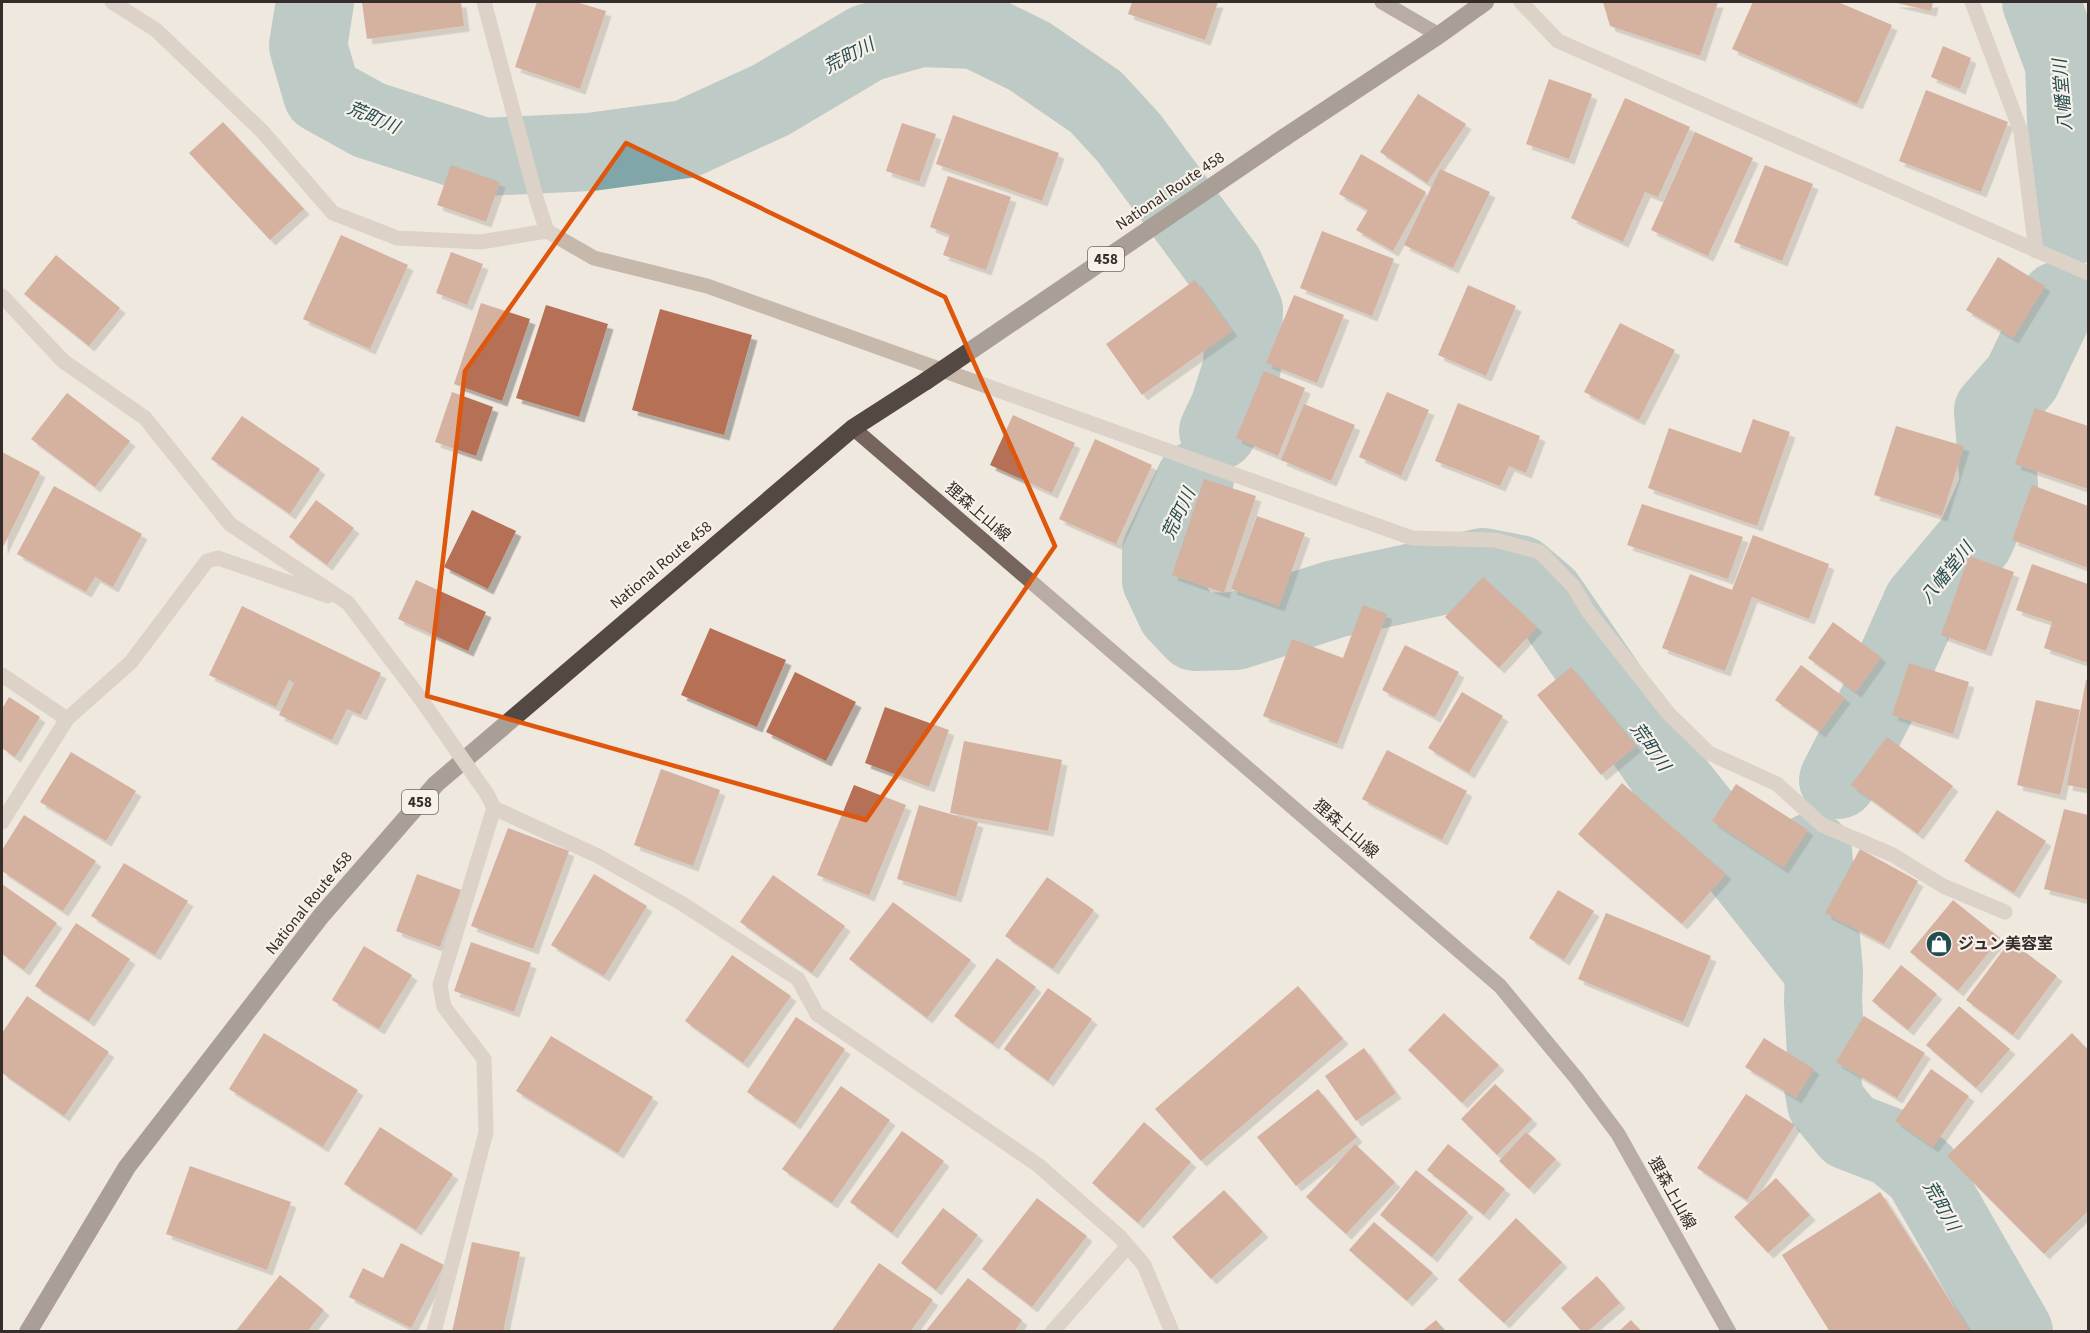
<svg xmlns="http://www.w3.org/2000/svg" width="2090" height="1333" viewBox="0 0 2090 1333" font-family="'Source Sans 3','Noto Sans JP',sans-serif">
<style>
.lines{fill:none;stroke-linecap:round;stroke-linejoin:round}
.river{stroke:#81a6a9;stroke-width:78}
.building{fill:#b66f55;filter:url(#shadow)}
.minor{stroke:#c6b8ab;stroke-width:15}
.major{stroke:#75655d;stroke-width:15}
.highway{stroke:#544842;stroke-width:18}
.minor-bridge{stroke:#c6b8ab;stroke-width:15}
.highway-bridge{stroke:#544842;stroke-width:18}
.marked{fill:none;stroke:#df570d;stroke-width:4.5;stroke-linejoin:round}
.labels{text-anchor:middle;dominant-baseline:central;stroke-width:4.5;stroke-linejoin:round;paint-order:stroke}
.shield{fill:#f7f1ea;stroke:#6f6863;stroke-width:1.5}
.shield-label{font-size:15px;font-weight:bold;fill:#352d29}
.street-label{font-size:16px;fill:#352d29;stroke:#f7f1ea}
.poi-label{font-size:16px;font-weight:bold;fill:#352d29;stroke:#f7f1ea;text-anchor:start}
.water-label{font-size:18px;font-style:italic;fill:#244d51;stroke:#f7f1ea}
</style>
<defs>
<filter id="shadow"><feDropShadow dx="5.5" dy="5.5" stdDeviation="0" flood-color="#0004"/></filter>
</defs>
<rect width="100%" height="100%" fill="#efe8de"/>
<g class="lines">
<path class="river" d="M 315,2 L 308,46 L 322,94 L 369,120 L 484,157 L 590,152 L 686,139 L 771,100 L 867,43 L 920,28 L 976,30 L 1029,56 L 1096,102 L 1129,138 L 1225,268 L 1244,310 L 1242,367 L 1229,408 L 1218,431
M 2041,2 L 2064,64 L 2070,227
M 1195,480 L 1161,551 L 1161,580 L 1176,612 L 1195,632 L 1236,631 L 1335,599 L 1483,567 L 1519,574 L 1546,597 L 1667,773 L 1824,971
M 1838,780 L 1879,700 L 1922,603 L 1975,540 L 1999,486 L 1993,411 L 2022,378 L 2059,300
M 1813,851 L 1824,971 L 1823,1001 L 1826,1053 L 1822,1081 L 1826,1103 L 1849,1131 L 1893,1148 L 1922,1172 L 2014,1332"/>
</g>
<path class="building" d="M 362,2 L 461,2 L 464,26 L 367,39 Z
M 537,2 L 576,2 L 606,11 L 580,89 L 515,67 Z
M 1132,2 L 1218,2 L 1205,40 L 1128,14 Z
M 1603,2 L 1718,2 L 1700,56 L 1610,26 Z
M 1753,2 L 1838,2 L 1892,25 L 1857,104 L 1732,49 Z
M 1893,2 L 1933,2 L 1931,11 Z
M 1943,46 L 1971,58 L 1960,89 L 1931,77 Z
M 1549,79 L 1592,94 L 1569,159 L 1526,144 Z
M 1926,90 L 2008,122 L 1981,192 L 1899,161 Z
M 1418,94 L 1466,124 L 1427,183 L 1380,152 Z
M 1625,98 L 1690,127 L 1658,197 L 1645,192 L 1623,242 L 1571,218 Z
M 953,115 L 1059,153 L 1042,201 L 936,164 Z
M 223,122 L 304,209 L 270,240 L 189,153 Z
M 902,123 L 936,134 L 919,182 L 886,171 Z
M 1695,132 L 1753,158 L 1708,256 L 1651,230 Z
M 1361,154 L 1426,192 L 1393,251 L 1356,230 L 1368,210 L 1339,194 Z
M 451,165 L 500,182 L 486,222 L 437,205 Z
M 1765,165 L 1813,184 L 1782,261 L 1734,242 Z
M 1440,169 L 1490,192 L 1453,268 L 1404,245 Z
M 948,176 L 1011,197 L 986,270 L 943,255 L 950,235 L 930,227 Z
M 1322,231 L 1394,259 L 1372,316 L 1300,288 Z
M 341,235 L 408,265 L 370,349 L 303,319 Z
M 451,252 L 483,264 L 467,305 L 436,293 Z
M 56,255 L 120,308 L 89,346 L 24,294 Z
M 1998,257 L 2045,286 L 2013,338 L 1966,310 Z
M 1195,280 L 1232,331 L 1142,395 L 1106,344 Z
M 1468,285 L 1516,306 L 1486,376 L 1438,355 Z
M 1294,295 L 1344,315 L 1317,383 L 1266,363 Z
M 481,303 L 530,319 L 502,401 L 454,384 Z
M 546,305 L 608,324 L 579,417 L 516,398 Z
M 660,309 L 752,335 L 724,435 L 632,410 Z
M 1620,323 L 1675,350 L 1639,420 L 1584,392 Z
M 1264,371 L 1305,388 L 1278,456 L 1236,438 Z
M 452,392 L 493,407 L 476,456 L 435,442 Z
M 1387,392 L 1429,410 L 1401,476 L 1359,457 Z
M 67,393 L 130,441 L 95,487 L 31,439 Z
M 1458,403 L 1540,436 L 1526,473 L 1509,466 L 1500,486 L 1435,461 Z
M 1304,404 L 1355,425 L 1331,481 L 1281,460 Z
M 2035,408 L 2088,426 L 2088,489 L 2015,464 Z
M 1013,415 L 1075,443 L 1052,493 L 990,465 Z
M 242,416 L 320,469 L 290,514 L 211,459 Z
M 1753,419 L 1790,432 L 1757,526 L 1648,488 L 1669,428 L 1741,453 Z
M 1896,426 L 1964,446 L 1942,516 L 1874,495 Z
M 1095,439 L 1152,465 L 1116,544 L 1059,519 Z
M 2,452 L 40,472 L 2,549 Z
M 1204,479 L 1256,496 L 1224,593 L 1172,575 Z
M 2032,485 L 2088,506 L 2088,568 L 2012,540 Z
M 54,486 L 142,534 L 113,587 L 95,577 L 86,592 L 17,554 Z
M 316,500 L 354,528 L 327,565 L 289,537 Z
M 1642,504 L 1743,537 L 1728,579 L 1627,545 Z
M 472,510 L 516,531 L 488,589 L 444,567 Z
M 1257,516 L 1305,533 L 1279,606 L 1231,589 Z
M 1753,535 L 1829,564 L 1809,619 L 1752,597 L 1725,671 L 1662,648 L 1690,574 L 1732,590 Z
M 1969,556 L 2014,572 L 1986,651 L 1941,635 Z
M 2032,564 L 2088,584 L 2088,663 L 2044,648 L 2052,622 L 2016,610 Z
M 1483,577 L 1537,627 L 1499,668 L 1445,617 Z
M 416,580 L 486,612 L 468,651 L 398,619 Z
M 1363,605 L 1387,614 L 1337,744 L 1263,716 L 1292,639 L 1343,658 Z
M 242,606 L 381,673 L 361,715 L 347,709 L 332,740 L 279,715 L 294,683 L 289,680 L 276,707 L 209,675 Z
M 1833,622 L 1881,657 L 1856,692 L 1808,658 Z
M 710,628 L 786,660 L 757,727 L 681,695 Z
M 1405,645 L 1459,672 L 1435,717 L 1382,690 Z
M 1909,663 L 1969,682 L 1953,734 L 1892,715 Z
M 1801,665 L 1845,698 L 1820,732 L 1775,700 Z
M 1571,667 L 1636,746 L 1601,775 L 1537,695 Z
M 795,672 L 856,702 L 826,761 L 766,732 Z
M 2086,680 L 2088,680 L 2088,789 L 2067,785 Z
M 1462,692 L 1503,716 L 1469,773 L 1428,748 Z
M 9,697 L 40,717 L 15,757 L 2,748 L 2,709 Z
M 2036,700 L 2080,710 L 2060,795 L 2017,785 Z
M 885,707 L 949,730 L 929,787 L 865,763 Z
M 1887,737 L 1953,786 L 1918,834 L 1851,785 Z
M 964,741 L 1062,760 L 1048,831 L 950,813 Z
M 1387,750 L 1467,791 L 1442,840 L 1362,799 Z
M 71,752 L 136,791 L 106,841 L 40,802 Z
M 661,769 L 720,790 L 693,866 L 634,845 Z
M 1622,783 L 1726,874 L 1682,924 L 1578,834 Z
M 1736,784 L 1808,830 L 1783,868 L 1712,821 Z
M 854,785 L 906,805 L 869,896 L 817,875 Z
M 919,805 L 978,822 L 956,897 L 897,879 Z
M 2064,809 L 2088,815 L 2088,900 L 2044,889 Z
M 1997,810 L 2046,841 L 2014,893 L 1964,861 Z
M 24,815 L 96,861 L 63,911 L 2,871 L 2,850 Z
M 508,828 L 569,851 L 533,949 L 471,926 Z
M 1860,849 L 1918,881 L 1884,944 L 1825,913 Z
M 124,863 L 188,901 L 155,955 L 91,916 Z
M 417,874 L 461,890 L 440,947 L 396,931 Z
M 594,874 L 647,906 L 604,976 L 551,945 Z
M 773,875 L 845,926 L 812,973 L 740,922 Z
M 1047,877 L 1094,910 L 1053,969 L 1005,936 Z
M 2,884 L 57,923 L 24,970 L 2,954 Z
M 1558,890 L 1594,911 L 1564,960 L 1529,938 Z
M 1953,900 L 2000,938 L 1958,991 L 1910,952 Z
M 893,902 L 971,960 L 927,1018 L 849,959 Z
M 1606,913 L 1711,956 L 1683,1022 L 1578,979 Z
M 76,923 L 130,959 L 89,1021 L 35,986 Z
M 2010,941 L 2057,976 L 2013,1035 L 1966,1000 Z
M 471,942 L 531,963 L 514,1012 L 454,991 Z
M 364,946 L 412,975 L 379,1029 L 332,1000 Z
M 732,955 L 791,996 L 743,1063 L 685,1021 Z
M 997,958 L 1036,987 L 993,1044 L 954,1016 Z
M 1901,965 L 1937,994 L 1908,1030 L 1872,1001 Z
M 1298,986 L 1343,1039 L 1201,1161 L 1155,1109 Z
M 1048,988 L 1092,1019 L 1048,1081 L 1004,1049 Z
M 27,996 L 109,1052 L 64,1116 L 2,1073 L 2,1033 Z
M 1959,1006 L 2010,1049 L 1976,1088 L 1926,1045 Z
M 1444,1013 L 1499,1065 L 1462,1103 L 1408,1050 Z
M 1864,1016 L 1925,1053 L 1897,1098 L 1836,1062 Z
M 796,1017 L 845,1049 L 795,1124 L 747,1092 Z
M 264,1033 L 358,1090 L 323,1147 L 229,1089 Z
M 2072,1033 L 2088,1050 L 2088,1211 L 2044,1254 L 1947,1156 Z
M 551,1036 L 653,1097 L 618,1153 L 516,1091 Z
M 1764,1038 L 1814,1069 L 1796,1098 L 1745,1067 Z
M 1364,1048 L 1396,1093 L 1356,1121 L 1325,1076 Z
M 1931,1069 L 1969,1096 L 1933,1147 L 1895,1121 Z
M 1495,1084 L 1532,1119 L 1497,1155 L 1461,1119 Z
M 841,1086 L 890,1120 L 832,1203 L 782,1169 Z
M 1318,1089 L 1357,1137 L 1296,1186 L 1257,1137 Z
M 1746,1094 L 1795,1125 L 1747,1200 L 1697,1168 Z
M 1144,1122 L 1191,1162 L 1138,1223 L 1092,1183 Z
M 380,1127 L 453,1174 L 416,1230 L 344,1184 Z
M 902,1131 L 944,1161 L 892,1233 L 850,1202 Z
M 1526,1132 L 1556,1159 L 1529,1189 L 1499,1161 Z
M 1355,1144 L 1395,1182 L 1346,1234 L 1306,1197 Z
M 1448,1144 L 1505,1189 L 1484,1215 L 1427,1170 Z
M 190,1166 L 291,1202 L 267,1270 L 166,1234 Z
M 1416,1170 L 1468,1212 L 1432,1257 L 1380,1215 Z
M 1776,1178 L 1810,1215 L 1768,1253 L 1734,1217 Z
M 1224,1190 L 1263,1232 L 1211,1279 L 1172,1237 Z
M 1880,1192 L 1970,1332 L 1830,1332 L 1782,1255 Z
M 1037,1198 L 1087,1236 L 1032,1307 L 982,1269 Z
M 943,1208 L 978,1235 L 936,1290 L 901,1263 Z
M 1516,1218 L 1562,1262 L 1504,1323 L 1458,1280 Z
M 1374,1222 L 1433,1273 L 1407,1301 L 1349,1250 Z
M 472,1242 L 520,1252 L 503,1332 L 452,1332 Z
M 401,1243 L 444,1265 L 411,1328 L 349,1297 L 363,1268 L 383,1278 Z
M 879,1263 L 933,1300 L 910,1332 L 831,1332 Z
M 280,1275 L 324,1310 L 307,1332 L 235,1332 Z
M 1597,1276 L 1620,1303 L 1587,1332 L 1582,1332 L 1561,1308 Z
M 968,1278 L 1022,1320 L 1014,1332 L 925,1332 Z
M 1436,1320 L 1446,1332 L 1421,1332 Z
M 1631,1320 L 1642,1332 L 1618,1332 Z"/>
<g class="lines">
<path class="minor" d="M 112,2 L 156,30 L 261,130 L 333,213 L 397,238 L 481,242 L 547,231
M 484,2 L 537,201 L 547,231 L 594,258 L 707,286 L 1412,538 L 1495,540 L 1540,552 L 1573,586 L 1588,611 L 1668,713 L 1709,753 L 1777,784 L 1822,825 L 1893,855 L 1943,886 L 2005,912
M 1521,2 L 1558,41 L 2088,273
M 1972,2 L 2021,132 L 2036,251
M 2,296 L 63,361 L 145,418 L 230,524 L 348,603 L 420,698
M 2,675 L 67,719
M 487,794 L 494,808 L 598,856 L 681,903 L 798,979 L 817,1014 L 1038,1165 L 1120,1237 L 1144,1265 L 1172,1332
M 2,822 L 67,719 L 131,662 L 207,561 L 218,558 L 328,596
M 434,1332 L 486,1132 L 484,1059 L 444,1007 L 440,985 L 494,808
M 1052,1332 L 1128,1246"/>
<path class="major" d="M 1382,2 L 1439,35
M 853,428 L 1500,986 L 1577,1079 L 1618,1134 L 1729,1332"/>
<path class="highway" d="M 1285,137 L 1439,35 L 1485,2
M 28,1332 L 127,1167 L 321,916 L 436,784 L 853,428 L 926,381"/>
<path class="minor-bridge" d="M 420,698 L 487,794"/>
<path class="highway-bridge" d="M 926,381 L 1285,137"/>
</g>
<path d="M0 0H2090V1333H0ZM 626,143 L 945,297 L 1055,546 L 866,820 L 427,696 L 465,371 Z" fill="#efe8de" fill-opacity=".55" fill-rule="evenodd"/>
<path class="marked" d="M 626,143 L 945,297 L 1055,546 L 866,820 L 427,696 L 465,371 Z"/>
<defs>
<symbol id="shop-disc" viewBox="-11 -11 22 22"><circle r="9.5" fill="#244d51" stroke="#f7f1ea"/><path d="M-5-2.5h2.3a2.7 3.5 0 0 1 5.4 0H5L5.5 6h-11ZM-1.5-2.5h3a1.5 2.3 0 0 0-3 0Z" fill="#fff"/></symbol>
</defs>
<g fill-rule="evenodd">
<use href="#shop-disc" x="1924" y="929" width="30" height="30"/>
</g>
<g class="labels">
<g class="shield">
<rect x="1088" y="247" width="36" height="24" rx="4.5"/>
<rect x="402" y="790" width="36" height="24" rx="4.5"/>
</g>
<g class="shield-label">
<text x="1106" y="259">458</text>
<text x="420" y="802">458</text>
</g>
<g class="street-label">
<text transform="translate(1170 191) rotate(-34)">National Route 458</text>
<text transform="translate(978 512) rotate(41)">狸森上山線</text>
<text transform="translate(661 565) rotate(-40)">National Route 458</text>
<text transform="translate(1346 829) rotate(41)">狸森上山線</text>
<text transform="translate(309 903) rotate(-51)">National Route 458</text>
<text transform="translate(1672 1193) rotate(61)">狸森上山線</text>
</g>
<g class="poi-label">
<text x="1958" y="944">ジュン美容室</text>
</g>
<g class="water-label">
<text transform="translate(849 56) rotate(-28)">荒町川</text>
<text transform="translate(2063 95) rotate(-95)">八幡堂川</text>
<text transform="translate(373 118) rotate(23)">荒町川</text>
<text transform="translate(1179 514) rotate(-65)">荒町川</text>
<text transform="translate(1947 573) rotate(-51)">八幡堂川</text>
<text transform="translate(1650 747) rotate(55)">荒町川</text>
<text transform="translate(1941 1206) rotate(60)">荒町川</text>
</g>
</g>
<rect width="2090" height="1333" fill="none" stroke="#352d29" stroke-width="6"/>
</svg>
